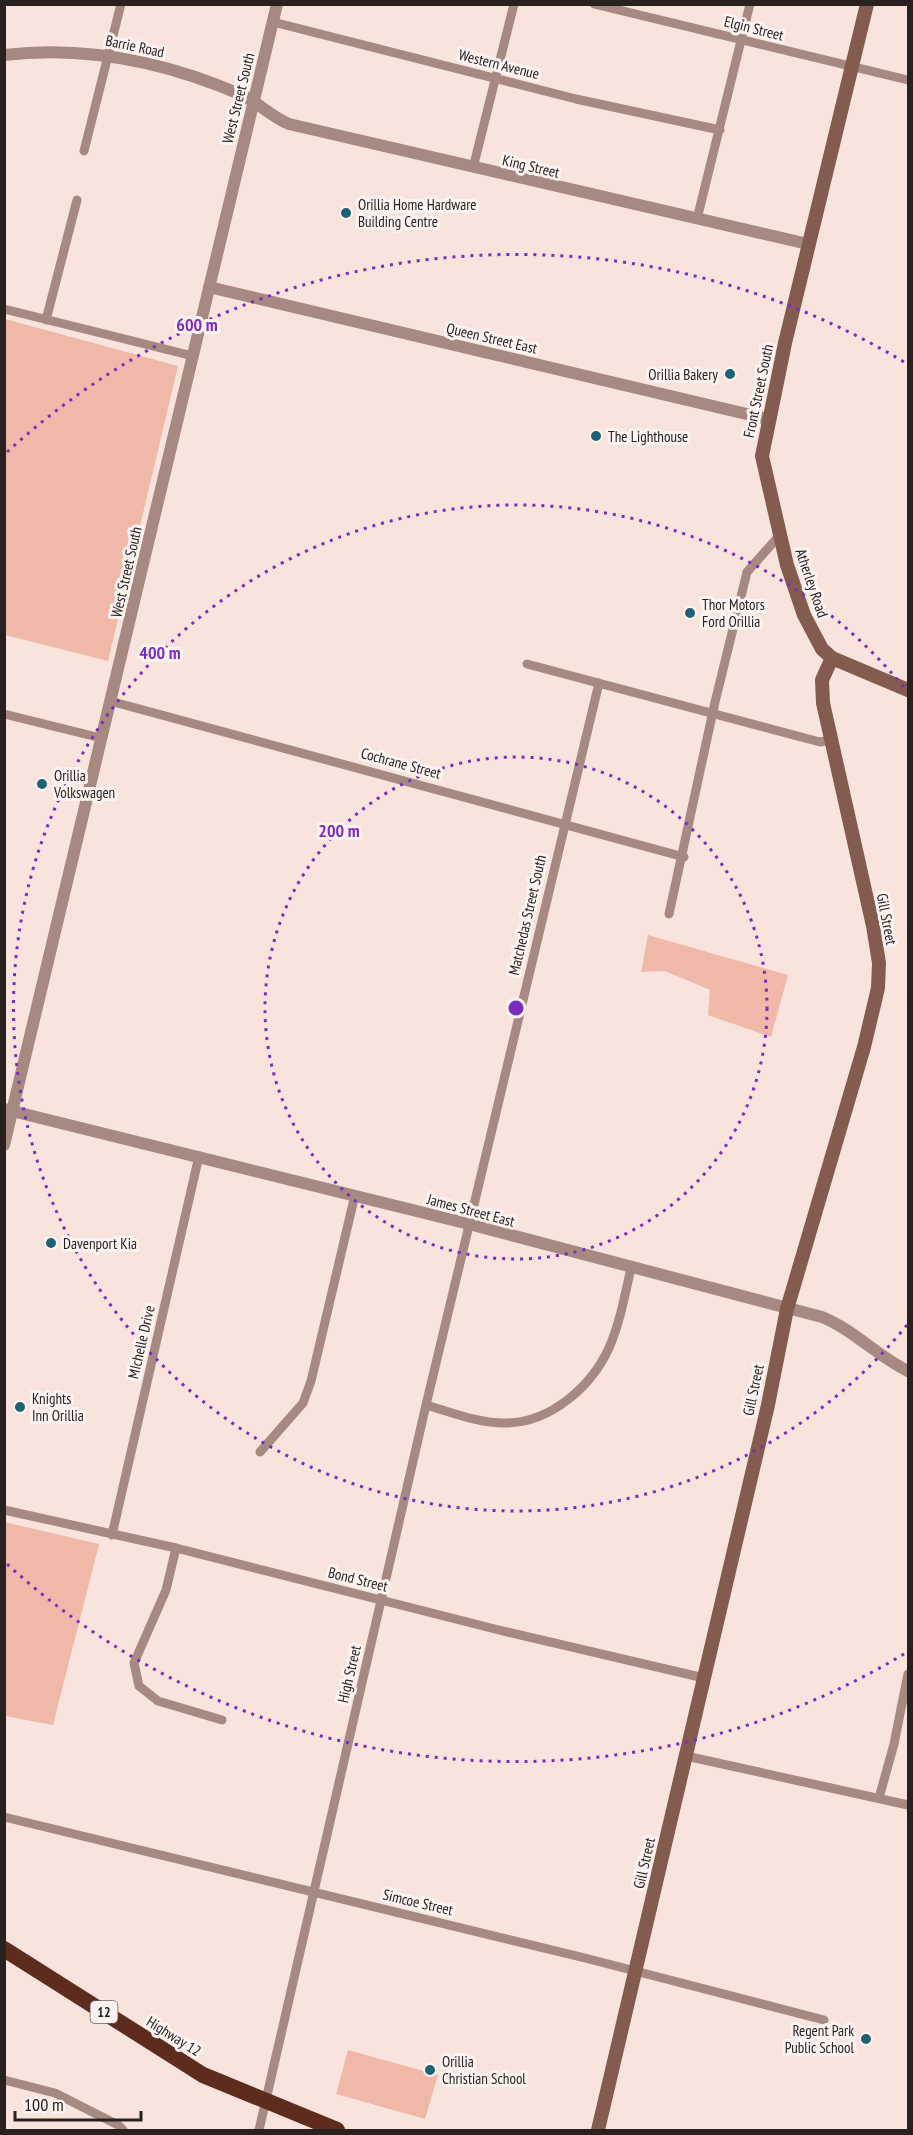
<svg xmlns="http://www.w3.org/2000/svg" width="913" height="2135" viewBox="0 0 913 2135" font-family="'PT Sans Narrow',sans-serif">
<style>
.green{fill:#f0b8a8}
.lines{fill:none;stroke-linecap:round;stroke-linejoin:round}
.minor{stroke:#a68980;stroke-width:9}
.tertiary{stroke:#a68980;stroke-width:12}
.secondary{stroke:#835b4f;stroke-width:14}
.trunk{stroke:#5e2c1e;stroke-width:16}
.ring{fill:none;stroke:#7b2cbf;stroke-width:3;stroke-dasharray:3 6}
.poi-dot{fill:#1c6273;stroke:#fdf4f1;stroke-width:2}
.labels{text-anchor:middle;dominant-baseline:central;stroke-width:6;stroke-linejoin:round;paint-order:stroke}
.shield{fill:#fdf4f1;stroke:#69605e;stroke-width:1.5}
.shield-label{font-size:14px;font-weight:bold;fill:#29211f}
.street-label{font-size:15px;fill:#29211f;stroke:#fdf4f1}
.poi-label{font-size:15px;fill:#29211f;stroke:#fdf4f1;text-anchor:start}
.centre{fill:#7b2cbf;stroke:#fdf4f1;stroke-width:3}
.ring-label{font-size:18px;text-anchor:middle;font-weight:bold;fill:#7b2cbf;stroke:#fdf4f1;stroke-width:6;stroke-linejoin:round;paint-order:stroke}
</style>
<rect width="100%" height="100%" fill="#f9e3dd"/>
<path class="green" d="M 5,319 L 178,366 L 108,661 L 5,635 Z
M 648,935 L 788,975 L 771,1037 L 708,1015 L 710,990 L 665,971 L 641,972 Z
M 4,1522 L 99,1544 L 53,1725 L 5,1716 Z
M 348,2050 L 438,2075 L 425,2119 L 336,2094 Z"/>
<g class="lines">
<path class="minor" d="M 594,4 L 908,80
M 273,22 L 576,99 L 720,130
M 84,151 L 121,4
M 473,168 L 514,4
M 697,219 L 750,4
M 4,309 L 193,356
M 46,320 L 77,200
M 527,664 L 820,742 L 831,740
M 110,701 L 684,857
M 4,714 L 101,738
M 669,914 L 715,702 L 747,572 L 779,536
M 426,1405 C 451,1412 480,1424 507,1423 C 551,1422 591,1387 609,1348 C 620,1323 625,1294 631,1268
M 260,1452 L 303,1403 L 311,1381 L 355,1195
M 4,1510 L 176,1548 L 499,1630 L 704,1678
M 112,1535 L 199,1156
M 176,1548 L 166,1590 L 134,1663 L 139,1686 L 158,1701 L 222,1720
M 686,1756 L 908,1805
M 879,1798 L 894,1744 L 908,1674
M 4,1817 L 585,1958 L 824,2020
M 4,2080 L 55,2093 L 118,2125 L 123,2130
M 259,2130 L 426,1405 L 599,683"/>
<path class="tertiary" d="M 4,55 C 87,45 166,62 242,95 C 259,103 272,117 289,124 L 808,244
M 209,287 L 768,419
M 4,1109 L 469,1224 L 822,1317 C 854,1330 877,1356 908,1371
M 4,1145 L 277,4"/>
<path class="secondary" d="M 867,4 L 785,343 L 762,456 L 787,565 L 804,615 L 822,649 L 832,658 L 908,690
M 598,2130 L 768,1405 L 787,1309 L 864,1047 L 878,988 L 879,963 L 873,926 L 823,703 L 822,680 L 832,658"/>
<path class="trunk" d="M 4,1949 L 203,2075 L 337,2130"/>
</g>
<g class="ring">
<circle cx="516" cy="1008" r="251"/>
<path d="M907 1325A503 503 0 1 1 907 691"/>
<path d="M904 1654A754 754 0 0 1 7 1564M7 452A754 754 0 0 1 904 362"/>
</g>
<g class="poi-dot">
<circle cx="346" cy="213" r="6"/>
<circle cx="730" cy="374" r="6"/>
<circle cx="596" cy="436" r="6"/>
<circle cx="690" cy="613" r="6"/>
<circle cx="42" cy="784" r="6"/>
<circle cx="51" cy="1243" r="6"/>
<circle cx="20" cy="1407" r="6"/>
<circle cx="866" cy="2039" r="6"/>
<circle cx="430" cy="2070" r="6"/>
</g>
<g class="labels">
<rect class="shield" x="90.5" y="2001" width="27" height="22" rx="4.5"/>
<g class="shield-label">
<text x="104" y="2012">12</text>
</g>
<g class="street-label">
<text transform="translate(754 28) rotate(14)">Elgin Street</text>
<text transform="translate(135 46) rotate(12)">Barrie Road</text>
<text transform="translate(499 64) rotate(14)">Western Avenue</text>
<text transform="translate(238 98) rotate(-76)">West Street South</text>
<text transform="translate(531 166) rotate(13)">King Street</text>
<text transform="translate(492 338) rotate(13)">Queen Street East</text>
<text transform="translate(758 391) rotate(-78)">Front Street South</text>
<text transform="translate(126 572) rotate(-77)">West Street South</text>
<text transform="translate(812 583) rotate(71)">Atherley Road</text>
<text transform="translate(401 763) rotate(15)">Cochrane Street</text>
<text transform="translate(527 915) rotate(-77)">Matchedas Street South</text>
<text transform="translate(887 919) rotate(79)">Gill Street</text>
<text transform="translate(471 1210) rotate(15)">James Street East</text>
<text transform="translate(141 1342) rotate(-77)">MIchelle Drive</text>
<text transform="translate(753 1390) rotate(-78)">Gill Street</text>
<text transform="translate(358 1579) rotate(14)">Bond Street</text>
<text transform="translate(349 1674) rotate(-77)">High Street</text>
<text transform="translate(644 1863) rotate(-77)">Gill Street</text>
<text transform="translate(418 1902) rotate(13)">Simcoe Street</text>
<text transform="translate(174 2036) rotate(32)">Highway 12</text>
</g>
<g class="poi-label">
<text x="358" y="204">Orillia Home Hardware<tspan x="358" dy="17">Building Centre</tspan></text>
<text x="718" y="374" text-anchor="end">Orillia Bakery</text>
<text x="608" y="436">The Lighthouse</text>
<text x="702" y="604">Thor Motors<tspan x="702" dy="17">Ford Orillia</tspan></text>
<text x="54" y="775">Orillia<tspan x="54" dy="17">Volkswagen</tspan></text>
<text x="63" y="1243">Davenport Kia</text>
<text x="32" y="1398">Knights<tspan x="32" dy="17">Inn Orillia</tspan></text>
<text x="854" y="2030" text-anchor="end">Regent Park<tspan x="854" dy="17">Public School</tspan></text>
<text x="442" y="2061">Orillia<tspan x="442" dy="17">Christian School</tspan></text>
</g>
</g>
<circle cx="516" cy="1008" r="9" class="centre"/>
<g class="ring-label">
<text x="197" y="331">600 m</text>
<text x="160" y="659">400 m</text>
<text x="339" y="837">200 m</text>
</g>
<rect width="913" height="2135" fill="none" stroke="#29211f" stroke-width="12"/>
<path d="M15 2111v9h126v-9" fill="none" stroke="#29211f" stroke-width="3"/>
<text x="24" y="2111" font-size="18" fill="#29211f" stroke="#fdf4f1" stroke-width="4.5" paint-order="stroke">100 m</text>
</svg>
